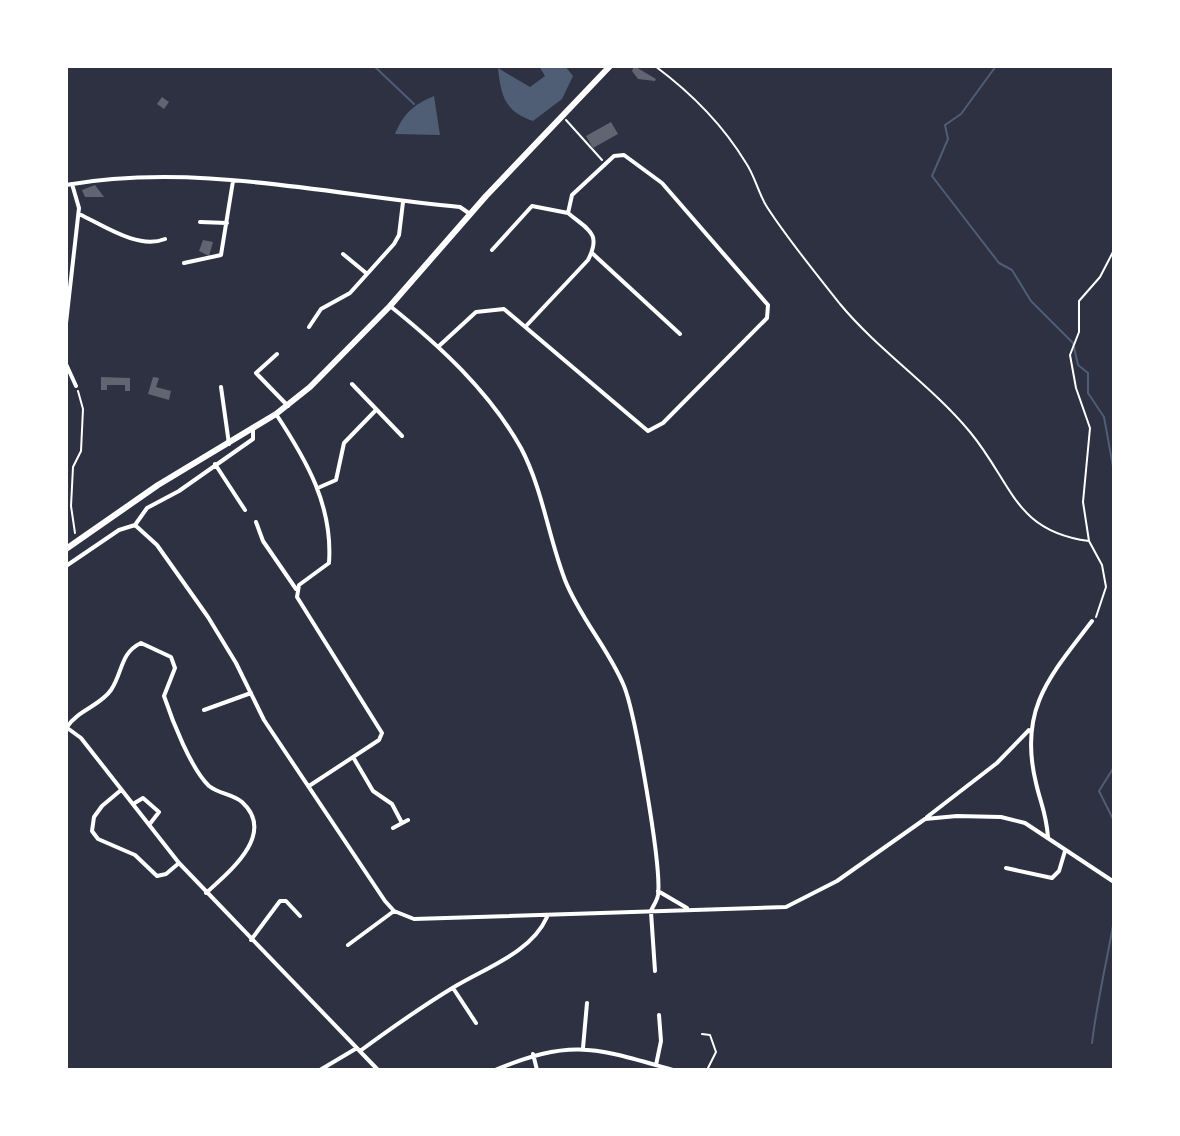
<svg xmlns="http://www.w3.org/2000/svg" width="1180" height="1136" viewBox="0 0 1180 1136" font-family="'DejaVu Sans',sans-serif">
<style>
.water{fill:#4f5d75}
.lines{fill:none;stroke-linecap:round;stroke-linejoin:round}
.stream{stroke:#4f5d75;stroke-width:2}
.building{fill:#626471}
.path{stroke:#fff;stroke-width:2}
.service{stroke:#fff;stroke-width:2}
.minor{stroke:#fff;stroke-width:4}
.primary{stroke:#fff;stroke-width:6}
</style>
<rect width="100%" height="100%" fill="#2d3142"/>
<path class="water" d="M 539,66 L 565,66 L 573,76 L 562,99 L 533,121 C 504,111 501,95 498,68 L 530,87 L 545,76 Z
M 434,96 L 440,135 L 395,134 C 404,113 413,105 434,96 Z"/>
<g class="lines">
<path class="stream" d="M 374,66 L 414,104
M 996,66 L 961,114 L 945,125 L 948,139 L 932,176 L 999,263 L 1012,270 L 1031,301 L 1073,343 L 1078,365 L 1088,373 L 1088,393 L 1104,417 L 1114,472
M 1114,767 L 1099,791 L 1114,821
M 1092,1043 C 1097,1001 1107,961 1114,920"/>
</g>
<path class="building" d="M 634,66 L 656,79 L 655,81 L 638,79 L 632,71 Z
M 162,97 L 169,102 L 164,109 L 157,104 Z
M 611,122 L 618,134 L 593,148 L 586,136 Z
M 95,185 L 104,197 L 85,197 L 82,190 Z
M 203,240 L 213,242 L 209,256 L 199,251 Z
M 101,377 L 130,378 L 130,391 L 125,391 L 125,385 L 107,385 L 107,390 L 101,390 Z
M 153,377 L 159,378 L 156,387 L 171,391 L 169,400 L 148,394 Z"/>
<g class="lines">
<path class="path" d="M 655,66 C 690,92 723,125 746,163 C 755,176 758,193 767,207 C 789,241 815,272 840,304 C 879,351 931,385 970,432 C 1013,484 1014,531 1089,541
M 566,120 L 602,160
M 75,533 L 71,506 L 73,467 L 81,451 L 83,409 L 78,391
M 1096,617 L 1106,587 L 1102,565 L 1089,541 L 1083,502 L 1090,428 L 1076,388 L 1070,355 L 1079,332 L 1079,301 L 1100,277 L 1114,250"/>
<path class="service" d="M 702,1034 L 710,1035 L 716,1052 L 707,1070"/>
<path class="minor" d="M 66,185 C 196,162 330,195 460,207 L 470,214
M 79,214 C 103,225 138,250 165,239
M 200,222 L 227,223
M 492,250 L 532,206 L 568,213
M 592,253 L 680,334
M 343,254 L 366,273
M 184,263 L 221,255 L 233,181
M 390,306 C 440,346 489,391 521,448 C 543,490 548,536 565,580 C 580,618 608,648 624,686 C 635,713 662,867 658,895 C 657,901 653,906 651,911
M 66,323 L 79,208 L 72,184
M 309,327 L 321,309 L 350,293 L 394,244 L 399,235 L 403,202
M 439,346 L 476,312 L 504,309 L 648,431 L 663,423 L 767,318 L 768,305 L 662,183 L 624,155 L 614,156 L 572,195 L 568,213 C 588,230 602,233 588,260 L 527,325
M 277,354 L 256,373 L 288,406
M 66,364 L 76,386
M 352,384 L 402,436
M 221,387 L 229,444
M 276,414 C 307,461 333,506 329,563 L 299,585 L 297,597 L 382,733 L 379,740 L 309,786
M 215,464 L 245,510
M 320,487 L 336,480 L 344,443 L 376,410
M 256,522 L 263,541 L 296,589
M 135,525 L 157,545 L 208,617 L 236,663 L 264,720 L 385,901 L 394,911 L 414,919 L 786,907 L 837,881 L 925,819 L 957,816 L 1001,817 L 1025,823 L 1114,882
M 66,566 L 119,530 L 135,525 L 147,508 L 179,491 L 253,439 L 253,428
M 204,710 L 251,693
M 66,727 L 81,738 L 179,863 L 378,1070
M 67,727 C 78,710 100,706 111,690 C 123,672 120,653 141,643 L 171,657 L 175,668 L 164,696 C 172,720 191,769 209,786 C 219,794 233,794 242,802 C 277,834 229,872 206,893
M 353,757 L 373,791 L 392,804 L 402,823
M 121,790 L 102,806 L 94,817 L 92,831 L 98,839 L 135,855 L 157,876 L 166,874 L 179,863
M 133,804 L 143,798 L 159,812 L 149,825
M 927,817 L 997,763 L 1029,730
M 393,828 L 408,820
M 1048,837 C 1046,812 1041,805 1036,783 C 1018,709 1050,676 1092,621
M 1006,868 L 1052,878 L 1059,871 L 1065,851
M 658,891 L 687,908
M 651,912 L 655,971
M 251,940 L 280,901 L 286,901 L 300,916
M 348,945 L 394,911
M 453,988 L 476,1023
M 583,1048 L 587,1003
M 360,1051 C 390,1029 421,1007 454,987 C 485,968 531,953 547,917
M 533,1054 L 537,1070
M 656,1065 L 661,1041 L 659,1015
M 320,1070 L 357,1048
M 495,1070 C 573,1038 595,1048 673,1070"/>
<path class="primary" d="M 66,549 L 158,485 L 276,414 L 310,387 L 390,306 L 486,196 L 610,66"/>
</g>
<rect width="1180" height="1136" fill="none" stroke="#ffffff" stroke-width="136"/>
</svg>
